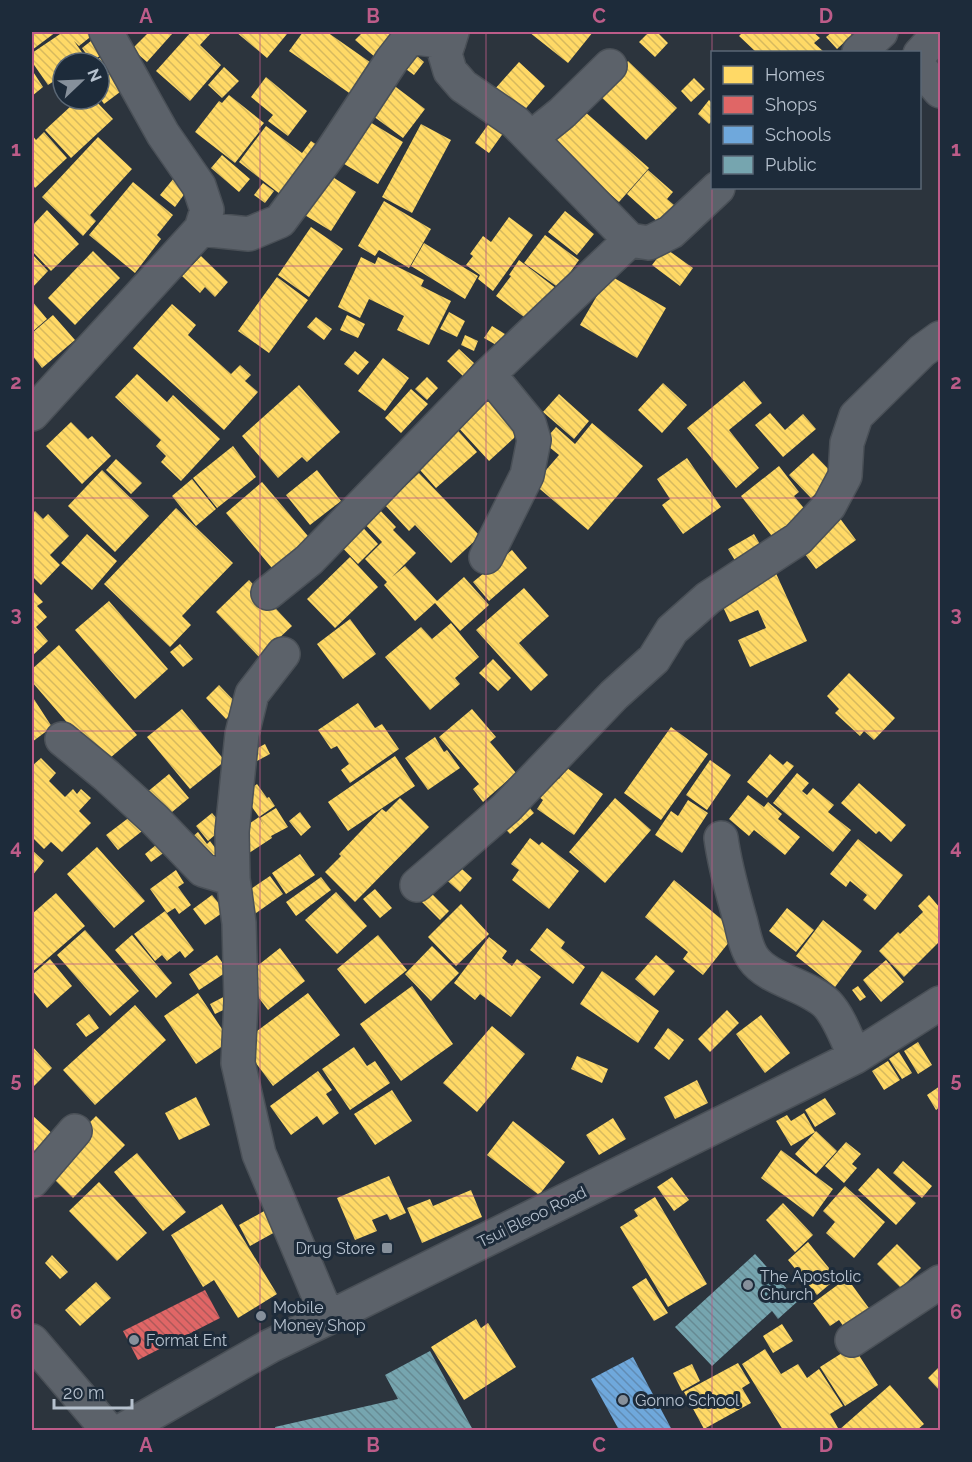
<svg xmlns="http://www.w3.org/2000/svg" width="972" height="1462" viewBox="0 0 972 1462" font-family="Raleway,sans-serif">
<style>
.homes{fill:url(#homes-back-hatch)}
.shops{fill:url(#shops-back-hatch)}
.schools{fill:url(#schools-back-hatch)}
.public{fill:url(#public-back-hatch)}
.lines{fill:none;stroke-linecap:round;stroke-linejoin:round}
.minor-casing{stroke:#4a5057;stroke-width:36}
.minor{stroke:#5c626a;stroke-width:33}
.grid{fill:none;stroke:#bd5c89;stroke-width:1.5;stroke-opacity:0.55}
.poi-dot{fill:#86909b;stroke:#1d2b3a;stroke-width:2}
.labels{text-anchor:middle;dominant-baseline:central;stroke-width:6;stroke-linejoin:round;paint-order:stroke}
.street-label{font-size:16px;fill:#b6c1ce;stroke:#1d2b3a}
.poi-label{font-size:16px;fill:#b6c1ce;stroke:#1d2b3a;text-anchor:start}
.neatline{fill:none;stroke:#bd5c89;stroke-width:2}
.grid-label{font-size:20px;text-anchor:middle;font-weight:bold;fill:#bd5c89}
</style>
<defs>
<pattern id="homes-back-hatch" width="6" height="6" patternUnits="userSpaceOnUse" patternTransform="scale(1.5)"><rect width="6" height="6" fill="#ffd966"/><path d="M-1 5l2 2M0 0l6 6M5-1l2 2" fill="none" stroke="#d7b95e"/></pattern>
<pattern id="shops-back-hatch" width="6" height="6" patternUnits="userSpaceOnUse" patternTransform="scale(1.5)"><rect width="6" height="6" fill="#e06666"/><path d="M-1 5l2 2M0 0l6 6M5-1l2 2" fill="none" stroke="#ad595a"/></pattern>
<pattern id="schools-back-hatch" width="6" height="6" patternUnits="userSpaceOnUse" patternTransform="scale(1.5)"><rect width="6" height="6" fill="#6fa8dc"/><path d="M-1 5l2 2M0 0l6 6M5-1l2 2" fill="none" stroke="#618cb4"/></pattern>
<pattern id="public-back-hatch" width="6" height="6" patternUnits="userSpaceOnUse" patternTransform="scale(1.5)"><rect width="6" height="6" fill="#76a5af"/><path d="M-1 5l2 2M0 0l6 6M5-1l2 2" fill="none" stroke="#668a93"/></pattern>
</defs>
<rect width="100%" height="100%" fill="#2c343d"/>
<path class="homes" d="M 32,32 L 56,32 L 32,50 Z
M 63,32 L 92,32 L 94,34 L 79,46 L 74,41 L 86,58 L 80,63 L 63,63 L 63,75 L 48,85 L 32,62 L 32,53 Z
M 149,32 L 170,32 L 172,34 L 147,62 L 132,49 Z
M 191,32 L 210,32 L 211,33 L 200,45 L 221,65 L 190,101 L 156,71 Z
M 236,32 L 283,32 L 287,34 L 267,58 Z
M 303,32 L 327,32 L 377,67 L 355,97 L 289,51 Z
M 363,32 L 397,32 L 382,63 L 355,40 Z
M 529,32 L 593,32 L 568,63 Z
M 649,32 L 657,32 L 668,43 L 655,57 L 639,42 Z
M 743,32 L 813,32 L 820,38 L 814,43 L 824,52 L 756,52 L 739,36 Z
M 832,32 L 848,32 L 852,35 L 837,49 L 826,37 Z
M 96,37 L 106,51 L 92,62 L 82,48 Z
M 410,50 L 424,62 L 414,75 L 399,64 Z
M 109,51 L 132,83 L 104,104 L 99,97 L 99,63 L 93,63 Z
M 628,61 L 677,108 L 646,140 L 597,93 Z
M 519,62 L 545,86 L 521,114 L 494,90 Z
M 224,67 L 239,81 L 222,98 L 208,85 Z
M 32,70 L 43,87 L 32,96 Z
M 266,77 L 307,111 L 288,136 L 268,121 L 273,115 L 251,97 Z
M 384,78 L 425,109 L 403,138 L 362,108 Z
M 694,78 L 705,89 L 691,102 L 681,91 Z
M 229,95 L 264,123 L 259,129 L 260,131 L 235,163 L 195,132 L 219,101 L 222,103 Z
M 74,99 L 94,99 L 113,119 L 71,158 L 45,130 L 71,106 L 70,104 Z
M 709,100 L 712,103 L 712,121 L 709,124 L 698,114 Z
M 584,111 L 649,168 L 619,202 L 543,135 L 553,123 L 565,133 Z
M 360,116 L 403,142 L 378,184 L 339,161 Z
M 490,122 L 504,132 L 489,153 L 475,143 Z
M 421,124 L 451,140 L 412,213 L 382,197 Z
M 266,126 L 302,153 L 311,141 L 323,149 L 285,198 L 239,162 Z
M 44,132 L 67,158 L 35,188 L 32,184 L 32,135 L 36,140 Z
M 98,137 L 132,169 L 90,215 L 96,221 L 83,236 L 42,197 Z
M 222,155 L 250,179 L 239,192 L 211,168 Z
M 648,170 L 673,192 L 667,199 L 674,205 L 658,222 L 627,194 Z
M 328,174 L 356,192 L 331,231 L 303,214 Z
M 174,178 L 188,189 L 175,207 L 160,195 Z
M 133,182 L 173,215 L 157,235 L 161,239 L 135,273 L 89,235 Z
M 263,183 L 274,191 L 265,203 L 254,195 Z
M 384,201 L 431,229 L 409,268 L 379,250 L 375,256 L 358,246 Z
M 47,210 L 79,244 L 51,271 L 32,251 L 32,226 Z
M 565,211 L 594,234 L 577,255 L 548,232 Z
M 509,217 L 533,235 L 493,291 L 478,279 L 480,275 L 466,265 L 473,256 L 470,254 L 483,236 L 491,242 Z
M 311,227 L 343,249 L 309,297 L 278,275 Z
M 545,235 L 579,260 L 559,288 L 524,263 Z
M 424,243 L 478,276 L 465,299 L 411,266 Z
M 665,248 L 693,268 L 680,286 L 652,265 Z
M 93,251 L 120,278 L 75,325 L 48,298 Z
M 32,254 L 48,271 L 32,288 Z
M 201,256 L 228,282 L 215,297 L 205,287 L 200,293 L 182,276 Z
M 361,257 L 375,264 L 378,257 L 424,280 L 421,286 L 451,301 L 429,345 L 397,330 L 404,316 L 369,299 L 360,318 L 338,307 Z
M 519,260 L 557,289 L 532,323 L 496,296 L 511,276 L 509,275 Z
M 609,275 L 666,308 L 637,358 L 580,325 Z
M 277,277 L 308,300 L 269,353 L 238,331 Z
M 32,301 L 47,319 L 32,332 Z
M 172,304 L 196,325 L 188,335 L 231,374 L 240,365 L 251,375 L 245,381 L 258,392 L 224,430 L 133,348 Z
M 449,312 L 465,321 L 457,337 L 440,329 Z
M 53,315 L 75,340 L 42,368 L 32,355 L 32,333 Z
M 347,315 L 365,324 L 358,338 L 340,330 Z
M 316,317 L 332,329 L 324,340 L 307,327 Z
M 492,326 L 505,334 L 498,346 L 484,338 Z
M 465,335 L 478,341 L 474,351 L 461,345 Z
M 459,349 L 474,363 L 463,376 L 447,361 Z
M 355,351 L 369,362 L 358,375 L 344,364 Z
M 383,358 L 409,378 L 385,411 L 358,391 Z
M 137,374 L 167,402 L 173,395 L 220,439 L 181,481 L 161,462 L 166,456 L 156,446 L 161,440 L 115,397 Z
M 427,377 L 438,388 L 427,400 L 415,389 Z
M 744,381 L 762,403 L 729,430 L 759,468 L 736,488 L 687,428 Z
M 663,383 L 687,405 L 662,433 L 638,410 Z
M 299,385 L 340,432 L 307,462 L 302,457 L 278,478 L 242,436 Z
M 490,386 L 521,421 L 514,438 L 489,461 L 455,424 Z
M 411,389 L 428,404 L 401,433 L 385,418 Z
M 559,394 L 589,421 L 574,439 L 543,412 Z
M 770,413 L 785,430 L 803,414 L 816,429 L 783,457 L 755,425 Z
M 71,422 L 88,439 L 92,436 L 111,456 L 82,484 L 46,446 Z
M 592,423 L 643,466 L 588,530 L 534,484 L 559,455 L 543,442 L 556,427 L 575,444 Z
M 453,425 L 477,452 L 436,488 L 412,461 Z
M 233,446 L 256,477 L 217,508 L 193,478 Z
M 813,453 L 835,476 L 811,498 L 789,475 Z
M 687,458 L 721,507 L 683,534 L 662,505 L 670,499 L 657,479 Z
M 116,459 L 142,483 L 131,494 L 106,470 Z
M 779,466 L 799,492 L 794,496 L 812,518 L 778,544 L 741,496 Z
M 102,470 L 149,516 L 115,552 L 68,506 Z
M 317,470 L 341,501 L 310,525 L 286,495 Z
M 419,473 L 480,536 L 451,563 L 415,525 L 409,531 L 385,505 Z
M 192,479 L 216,509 L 196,526 L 172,496 Z
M 262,482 L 313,542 L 276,573 L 226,513 Z
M 376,506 L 396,527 L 393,530 L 416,553 L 392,577 L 405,566 L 437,601 L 464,577 L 489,605 L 460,631 L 435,603 L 415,621 L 384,585 L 387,582 L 365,559 L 382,542 L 361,520 Z
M 176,508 L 233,563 L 182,616 L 191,625 L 170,647 L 104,584 Z
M 35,511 L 43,519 L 48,514 L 69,536 L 50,555 L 60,565 L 41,585 L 32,576 L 32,514 Z
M 839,517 L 856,540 L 816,569 L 799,546 Z
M 355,519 L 378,544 L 358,564 L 334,539 Z
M 87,534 L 117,561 L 92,590 L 61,563 Z
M 754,534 L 765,553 L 739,567 L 728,549 Z
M 512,550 L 527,568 L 489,601 L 473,582 Z
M 350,557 L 378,587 L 335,628 L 307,599 Z
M 774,569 L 807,641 L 750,667 L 738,640 L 766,628 L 758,610 L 730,622 L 717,594 Z
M 249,580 L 292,626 L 259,657 L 216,612 Z
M 524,588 L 549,616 L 519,643 L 548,675 L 531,691 L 476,630 Z
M 32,590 L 43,602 L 37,606 L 47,617 L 36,627 L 48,641 L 32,656 Z
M 109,601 L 168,669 L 135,699 L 75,630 Z
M 350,619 L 376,654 L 343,679 L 317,644 Z
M 451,623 L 479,657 L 455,678 L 460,684 L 430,710 L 385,657 L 421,627 L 432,639 Z
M 180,644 L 193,659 L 183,667 L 170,652 Z
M 59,645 L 137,735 L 103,764 L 32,682 L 32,669 Z
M 493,659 L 511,678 L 498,691 L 479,673 Z
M 849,673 L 895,718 L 874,740 L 864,731 L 860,736 L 835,713 L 839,709 L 827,696 Z
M 219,685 L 239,706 L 226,719 L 206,698 Z
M 32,696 L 52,727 L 32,742 Z
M 358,703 L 375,728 L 382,724 L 399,749 L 350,783 L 341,770 L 349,764 L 337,746 L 331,749 L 318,730 Z
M 182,709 L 225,761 L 190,789 L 147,737 Z
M 472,709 L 496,737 L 490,742 L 516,773 L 483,802 L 473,789 L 479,784 L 439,737 Z
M 671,727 L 708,754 L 661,820 L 624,793 Z
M 435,737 L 444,752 L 447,750 L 460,768 L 428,790 L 405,758 Z
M 265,744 L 270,754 L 257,761 L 252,751 Z
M 770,754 L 783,765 L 787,761 L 794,766 L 767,798 L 747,782 Z
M 395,756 L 415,786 L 348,831 L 328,802 Z
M 41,758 L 56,773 L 49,781 L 65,797 L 73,789 L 77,794 L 81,789 L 91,798 L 79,811 L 91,823 L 62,852 L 51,842 L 44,849 L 32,837 L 32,764 L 33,765 Z
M 710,760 L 731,775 L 707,810 L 686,795 Z
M 567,768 L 603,794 L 574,835 L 537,809 L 543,800 L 534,793 L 550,772 L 559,779 Z
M 797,773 L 809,783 L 802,791 L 807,795 L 813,788 L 834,805 L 828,812 L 851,830 L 833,852 L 773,803 Z
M 169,774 L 189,798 L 166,817 L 146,793 Z
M 859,783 L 906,825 L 891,842 L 879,831 L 876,834 L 841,803 Z
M 257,784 L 267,798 L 269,797 L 275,806 L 259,817 L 243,794 Z
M 748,795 L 764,807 L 768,802 L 782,814 L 778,819 L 800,837 L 785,855 L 754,830 L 749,836 L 729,819 Z
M 400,798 L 429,827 L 355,902 L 325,872 L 341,856 L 339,854 L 382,809 L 386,812 Z
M 615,798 L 651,830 L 605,883 L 569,852 Z
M 688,800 L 708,813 L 682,853 L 655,835 L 671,811 L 678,816 Z
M 524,801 L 534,813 L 510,834 L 499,822 Z
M 276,808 L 288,827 L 271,836 L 272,838 L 249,853 L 236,833 L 259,817 L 264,826 L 260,818 Z
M 300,812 L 311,827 L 301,836 L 289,821 Z
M 135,813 L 146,828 L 118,850 L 106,835 Z
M 212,813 L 224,827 L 208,841 L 196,826 Z
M 198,832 L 207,844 L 210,841 L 222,857 L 207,869 L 186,842 Z
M 530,838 L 539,845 L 542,842 L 579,871 L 549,909 L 512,880 L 519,870 L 511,864 Z
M 858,839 L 903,875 L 875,910 L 863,900 L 867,895 L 850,881 L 846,887 L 830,874 Z
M 162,840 L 169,849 L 151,862 L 145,854 Z
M 97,847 L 145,901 L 114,928 L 67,874 Z
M 32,850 L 44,861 L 32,876 Z
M 300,854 L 315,875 L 286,894 L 272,873 Z
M 454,862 L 472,878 L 460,892 L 442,876 Z
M 176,870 L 184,883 L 178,887 L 191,905 L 179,914 L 175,908 L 167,913 L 150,889 Z
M 270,876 L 283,894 L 252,916 L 239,897 Z
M 321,877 L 331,890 L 296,916 L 286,902 Z
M 674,880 L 737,932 L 703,975 L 683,959 L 688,952 L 645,917 Z
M 423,885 L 449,911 L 440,920 L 414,894 Z
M 375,889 L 392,908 L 380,918 L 363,899 Z
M 336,892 L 367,926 L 337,954 L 305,920 Z
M 56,893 L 85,926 L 32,972 L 32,914 Z
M 212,895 L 225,911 L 205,925 L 193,909 Z
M 929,895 L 940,908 L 940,941 L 904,977 L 879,951 L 898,932 L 900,934 L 923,912 L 918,906 Z
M 461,904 L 489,934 L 456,966 L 428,937 Z
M 787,908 L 814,930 L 796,952 L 769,931 Z
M 165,911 L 194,950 L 185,958 L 180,951 L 167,961 L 162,955 L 155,961 L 134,934 Z
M 823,920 L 862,951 L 835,987 L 796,956 Z
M 547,928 L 565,942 L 561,948 L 585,967 L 573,984 L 530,950 Z
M 85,930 L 139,991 L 110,1016 L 57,955 Z
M 132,935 L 172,983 L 156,998 L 115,950 Z
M 378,935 L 407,970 L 365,1004 L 337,969 Z
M 489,937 L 507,951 L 502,958 L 512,966 L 517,959 L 541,977 L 511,1017 L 480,994 L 475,1000 L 454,983 Z
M 432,946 L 459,973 L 431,1001 L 405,974 Z
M 280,948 L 305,981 L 268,1010 L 243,977 Z
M 217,955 L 228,971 L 199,990 L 189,974 Z
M 656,955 L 675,971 L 654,996 L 635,979 Z
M 50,959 L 72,986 L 47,1008 L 32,990 L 32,975 Z
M 886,960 L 904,982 L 881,1002 L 863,980 Z
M 602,971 L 659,1011 L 638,1043 L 580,1004 Z
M 412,986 L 453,1044 L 401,1081 L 360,1024 Z
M 858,986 L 866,997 L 860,1001 L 852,990 Z
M 198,993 L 230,1041 L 196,1064 L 164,1016 Z
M 231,993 L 236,1004 L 215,1014 L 210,1004 Z
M 308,993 L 340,1035 L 273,1086 L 241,1043 Z
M 135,1005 L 166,1040 L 95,1105 L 63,1070 Z
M 727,1010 L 739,1023 L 710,1052 L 698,1039 Z
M 89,1014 L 99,1028 L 86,1037 L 76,1024 Z
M 761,1015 L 790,1053 L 765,1073 L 736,1034 Z
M 492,1026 L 525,1054 L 477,1112 L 443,1083 Z
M 668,1028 L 684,1040 L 669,1060 L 654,1048 Z
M 918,1042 L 932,1065 L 918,1074 L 904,1051 Z
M 32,1046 L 52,1068 L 32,1088 Z
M 354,1047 L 367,1066 L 375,1061 L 390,1083 L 350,1110 L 322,1069 Z
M 899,1052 L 912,1073 L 902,1079 L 889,1059 Z
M 577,1056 L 608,1069 L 602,1083 L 571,1069 Z
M 888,1061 L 900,1080 L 884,1090 L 872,1071 Z
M 318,1071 L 332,1090 L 326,1094 L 339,1113 L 323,1125 L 317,1116 L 291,1135 L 270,1106 Z
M 697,1080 L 708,1103 L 675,1119 L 664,1097 Z
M 940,1086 L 940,1107 L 936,1110 L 927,1095 Z
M 392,1090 L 412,1121 L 375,1145 L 354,1114 Z
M 196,1097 L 210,1125 L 179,1140 L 165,1113 Z
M 825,1098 L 836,1114 L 815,1127 L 805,1110 Z
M 804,1113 L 815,1132 L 791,1146 L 776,1121 L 787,1115 L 791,1121 Z
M 32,1115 L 57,1138 L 32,1167 Z
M 96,1116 L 125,1145 L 73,1198 L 44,1169 Z
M 613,1118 L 626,1139 L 599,1155 L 586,1135 Z
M 513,1121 L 565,1162 L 539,1195 L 487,1155 Z
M 816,1131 L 837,1151 L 816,1174 L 795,1154 Z
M 846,1142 L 861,1154 L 852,1164 L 857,1168 L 844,1183 L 825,1166 Z
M 781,1150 L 833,1189 L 813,1217 L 761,1178 Z
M 137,1153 L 186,1212 L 163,1231 L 114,1172 Z
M 903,1161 L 932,1186 L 922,1198 L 893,1173 Z
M 878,1168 L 916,1203 L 896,1225 L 858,1190 Z
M 389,1176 L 406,1213 L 390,1220 L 387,1214 L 372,1220 L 377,1231 L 355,1240 L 337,1198 Z
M 672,1177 L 689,1200 L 674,1211 L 657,1187 Z
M 99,1182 L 147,1233 L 117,1261 L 69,1211 Z
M 845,1186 L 885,1222 L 854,1258 L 826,1233 L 835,1222 L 823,1211 Z
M 471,1190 L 482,1217 L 422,1243 L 407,1208 L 430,1199 L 433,1206 Z
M 655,1197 L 707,1284 L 668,1307 L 620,1227 L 638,1216 L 634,1210 Z
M 783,1203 L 813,1235 L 795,1252 L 766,1220 Z
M 222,1204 L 277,1294 L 238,1318 L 214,1280 L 203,1287 L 171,1235 Z
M 266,1210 L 277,1231 L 250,1246 L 239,1225 Z
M 808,1242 L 837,1278 L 817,1295 L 788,1260 Z
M 897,1244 L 921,1268 L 901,1288 L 877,1264 Z
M 52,1255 L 68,1272 L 60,1279 L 45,1263 Z
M 646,1278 L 668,1313 L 654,1321 L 632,1287 Z
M 847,1278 L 871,1311 L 846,1330 L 839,1320 L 830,1326 L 813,1303 Z
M 96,1282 L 111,1298 L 80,1326 L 65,1310 Z
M 476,1319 L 481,1328 L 488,1323 L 516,1367 L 464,1400 L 431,1347 Z
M 782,1324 L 793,1341 L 773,1353 L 763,1336 Z
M 853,1346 L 878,1385 L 845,1406 L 820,1367 Z
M 765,1349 L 781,1374 L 798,1364 L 807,1378 L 819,1369 L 843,1406 L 830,1414 L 838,1428 L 835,1430 L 783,1430 L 742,1364 Z
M 738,1363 L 750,1383 L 742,1388 L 751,1403 L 704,1429 L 684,1392 Z
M 692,1364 L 700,1381 L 682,1391 L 673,1373 Z
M 940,1366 L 940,1391 L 928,1378 Z
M 890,1385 L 924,1424 L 917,1430 L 839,1430 Z"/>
<path class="shops" d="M 205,1290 L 220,1318 L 138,1360 L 123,1331 Z"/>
<path class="schools" d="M 633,1357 L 672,1430 L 619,1430 L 591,1379 Z"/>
<path class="public" d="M 755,1254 L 798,1301 L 778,1319 L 772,1311 L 712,1366 L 675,1327 Z
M 430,1351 L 473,1430 L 275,1430 L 275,1427 L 398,1399 L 385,1375 Z"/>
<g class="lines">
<defs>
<path id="minor" d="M 452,32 L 445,54 L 450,71 L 463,86 L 515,122 L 630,240
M 859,52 L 881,32
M 920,54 L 940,32
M 920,68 L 940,91
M 531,138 L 562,113 L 610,66
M 201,229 L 249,234 L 280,221 L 332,151 L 392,60 L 406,42 L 416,38 L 449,42
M 32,414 L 201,229 L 207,210 L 199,186 L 163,134 L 106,32
M 486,557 L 527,475 L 534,440 L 529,423 L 489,374
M 268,593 L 309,560 L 489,374 L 630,240 L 649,243 L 671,232 L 718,188
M 283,654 L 252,694 L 242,734 L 232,832 L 233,879 L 239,923 L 241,1001 L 238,1063 L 259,1154 L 328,1318
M 62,739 L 107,776 L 154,819 L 203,870 L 233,879
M 721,838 C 725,868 733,894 741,923 C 744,935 746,948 753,958 C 768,980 808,985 827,1004 C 840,1018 847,1040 855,1057
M 417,885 L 506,808 L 614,695 L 654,659 L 672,630 L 708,598 L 798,539 L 829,506 L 845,476 L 847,443 L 856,416 L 922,351 L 940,338
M 32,1181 L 75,1131
M 852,1340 L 940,1282
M 32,1341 L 108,1430
M 123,1430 L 270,1346 L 328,1318 L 855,1057 L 940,1003"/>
</defs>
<use href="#minor" class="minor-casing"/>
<use href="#minor" class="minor"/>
</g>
<path class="grid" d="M 260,32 L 260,1430M 486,32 L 486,1430M 712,32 L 712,52M 712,52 L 712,188M 712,188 L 712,1430M 32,266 L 940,266M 32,498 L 940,498M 32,731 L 940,731M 32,964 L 940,964M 32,1196 L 940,1196"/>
<g class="poi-dot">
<rect x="381" y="1242" width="12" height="12" rx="3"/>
<circle cx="748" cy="1285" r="6"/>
<circle cx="261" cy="1316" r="6"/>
<circle cx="134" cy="1340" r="6"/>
<circle cx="623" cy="1400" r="6"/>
</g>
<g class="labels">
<g class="street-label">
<text transform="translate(532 1217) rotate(-26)">Tsui Bleoo Road</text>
</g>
<g class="poi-label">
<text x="375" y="1248" text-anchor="end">Drug Store</text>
<text x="760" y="1276">The Apostolic<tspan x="760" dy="18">Church</tspan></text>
<text x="273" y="1307">Mobile<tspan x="273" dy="18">Money Shop</tspan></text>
<text x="146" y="1340">Format Ent</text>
<text x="635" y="1400">Gonno School</text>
</g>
</g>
<rect width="972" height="1462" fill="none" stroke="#1d2b3a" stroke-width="66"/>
<rect x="711" y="51" width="210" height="138" fill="#1d2b3a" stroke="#5a6775" stroke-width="1.5"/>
<rect x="723" y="66" width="30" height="18" fill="#ffd966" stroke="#5a6775" stroke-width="1.5"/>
<text x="765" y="81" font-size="18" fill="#b6c1ce">Homes</text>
<rect x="723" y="96" width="30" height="18" fill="#e06666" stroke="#5a6775" stroke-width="1.5"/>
<text x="765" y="111" font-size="18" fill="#b6c1ce">Shops</text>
<rect x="723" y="126" width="30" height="18" fill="#6fa8dc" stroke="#5a6775" stroke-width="1.5"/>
<text x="765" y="141" font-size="18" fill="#b6c1ce">Schools</text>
<rect x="723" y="156" width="30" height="18" fill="#76a5af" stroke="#5a6775" stroke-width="1.5"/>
<text x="765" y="171" font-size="18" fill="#b6c1ce">Public</text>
<g transform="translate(81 81) rotate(67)"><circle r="28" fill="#1d2b3a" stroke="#5a6775" stroke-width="1.5"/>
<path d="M0-4.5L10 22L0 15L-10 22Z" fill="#86909b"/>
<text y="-9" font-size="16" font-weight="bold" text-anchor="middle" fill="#b6c1ce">N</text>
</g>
<path d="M54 1399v9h78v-9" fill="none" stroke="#b6c1ce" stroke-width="3"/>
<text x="63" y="1399" font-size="18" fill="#b6c1ce" stroke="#1d2b3a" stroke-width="4.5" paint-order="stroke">20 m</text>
<rect x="33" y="33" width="906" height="1396" class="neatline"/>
<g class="grid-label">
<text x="146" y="23">A</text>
<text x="373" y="23">B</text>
<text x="599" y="23">C</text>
<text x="826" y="23">D</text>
<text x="16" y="156">1</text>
<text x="956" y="156">1</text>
<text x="16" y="389">2</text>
<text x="956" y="389">2</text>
<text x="16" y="621">3</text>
<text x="956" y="621">3</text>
<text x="16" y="854">4</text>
<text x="956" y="854">4</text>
<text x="16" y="1087">5</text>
<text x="956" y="1087">5</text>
<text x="16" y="1319">6</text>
<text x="956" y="1319">6</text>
<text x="146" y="1452">A</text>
<text x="373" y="1452">B</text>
<text x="599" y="1452">C</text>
<text x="826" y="1452">D</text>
</g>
</svg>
